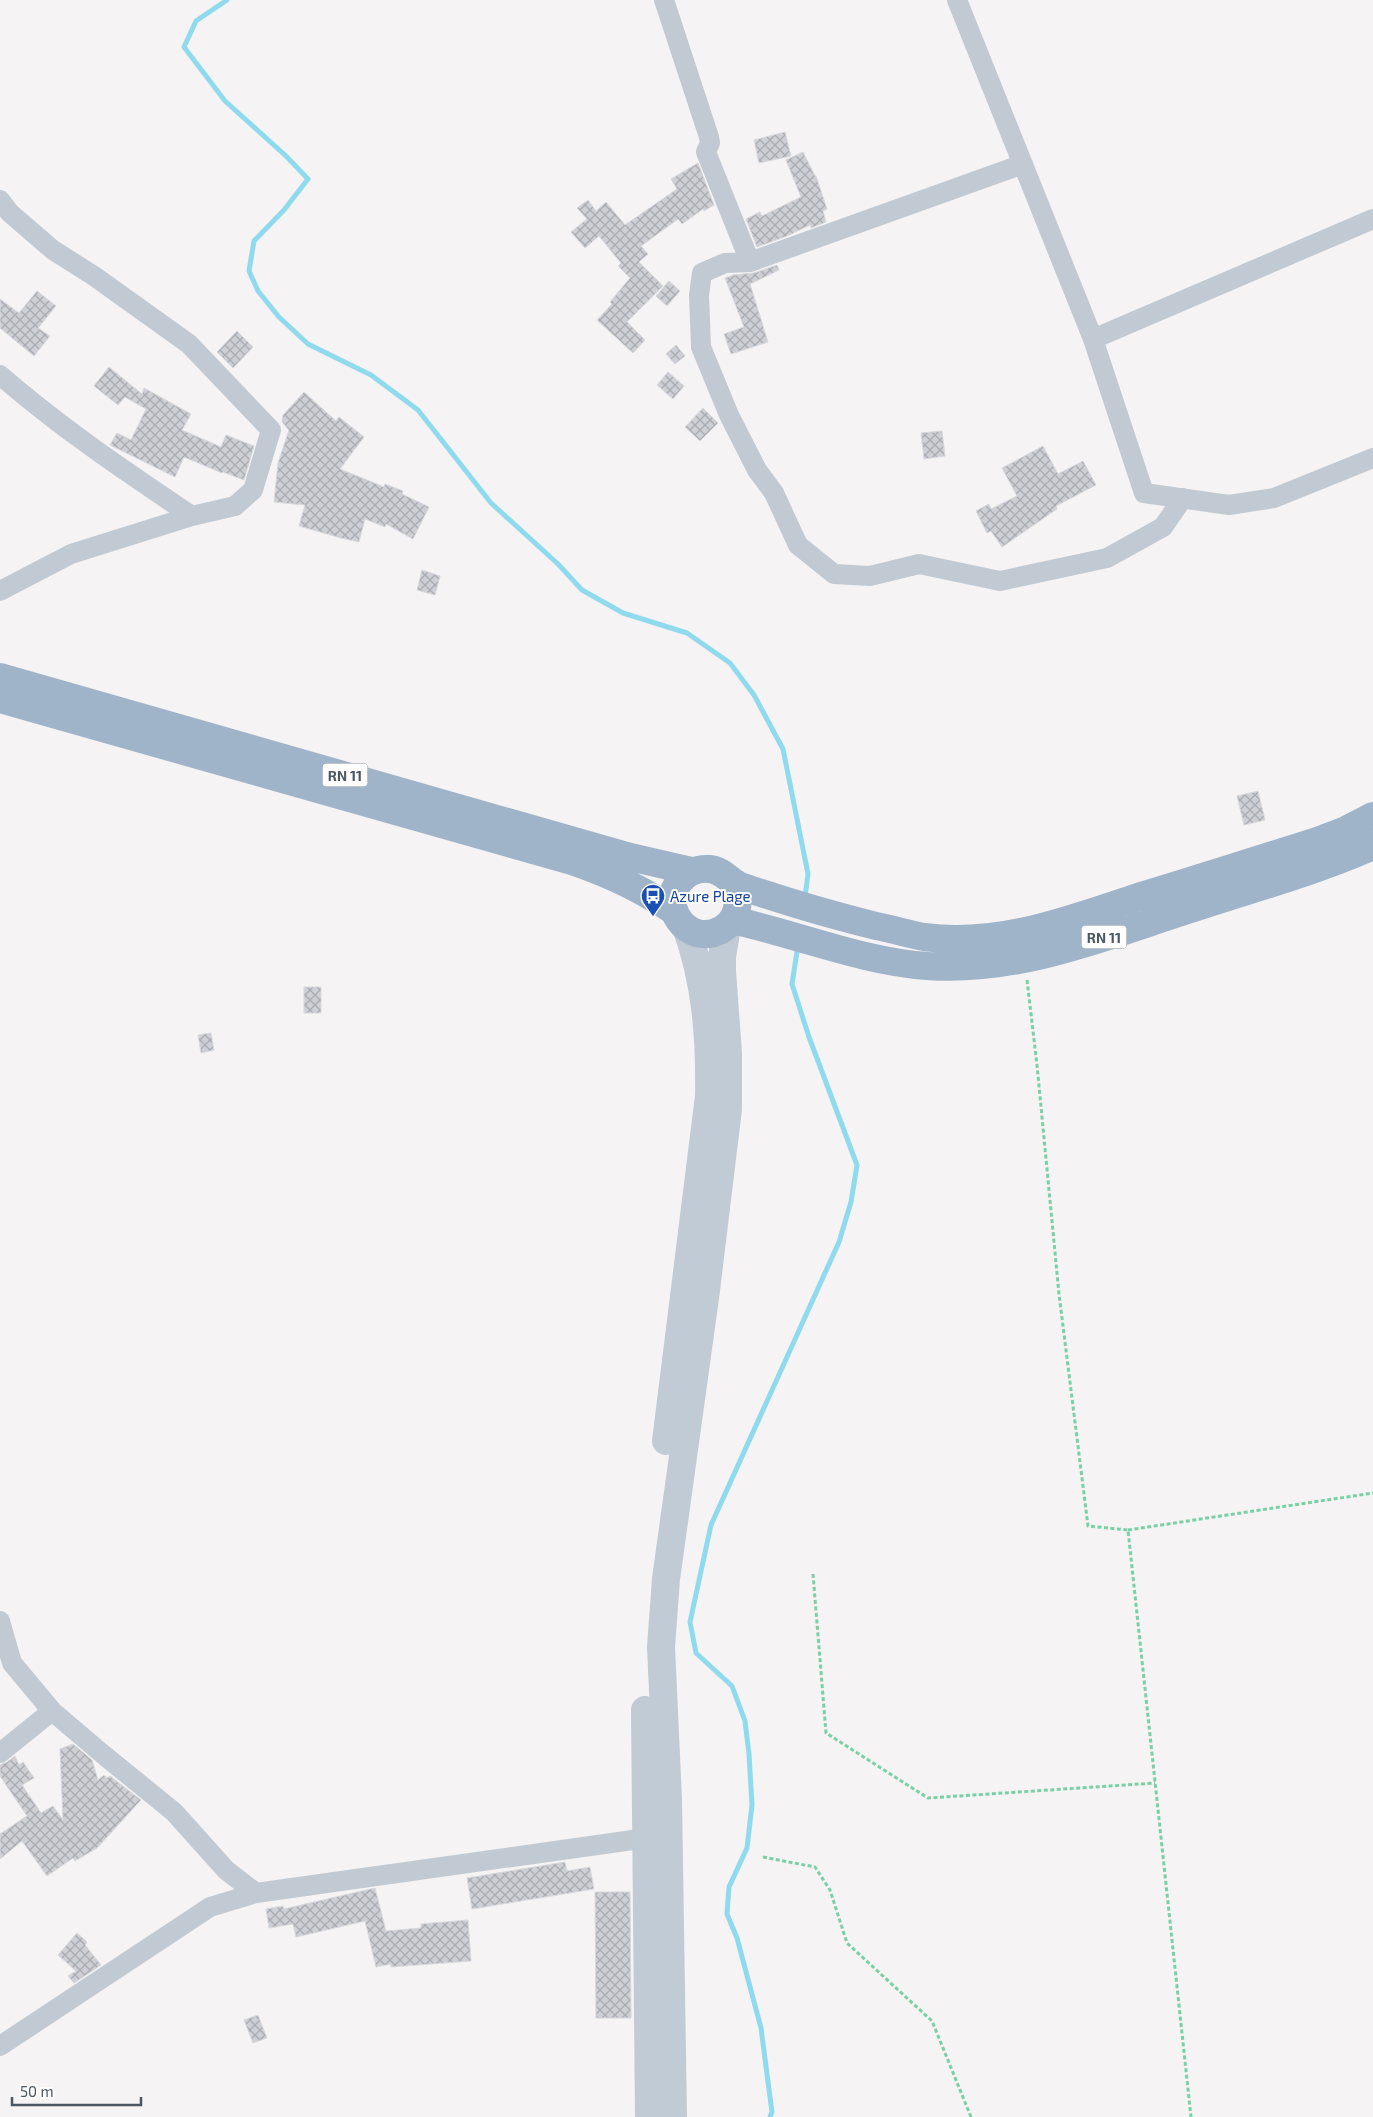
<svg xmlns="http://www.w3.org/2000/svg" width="1373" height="2117" viewBox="0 0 1373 2117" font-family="'Exo 2',sans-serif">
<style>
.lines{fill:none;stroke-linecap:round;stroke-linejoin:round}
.stream{stroke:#90daee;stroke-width:5}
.building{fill:url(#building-cross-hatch);stroke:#d7d9de}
.path{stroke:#7ad0a6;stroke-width:3;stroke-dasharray:4 2.5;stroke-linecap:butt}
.minor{stroke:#c1cad2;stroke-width:20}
.secondary{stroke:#c1cbd6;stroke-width:28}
.trunk{stroke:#9fb4c9;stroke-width:28}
.labels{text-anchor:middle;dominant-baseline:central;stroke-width:4;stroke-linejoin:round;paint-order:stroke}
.shield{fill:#fff;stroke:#808990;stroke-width:1}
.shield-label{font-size:14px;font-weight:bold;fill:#4a5661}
.transit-label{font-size:15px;fill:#164399;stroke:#fff;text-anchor:start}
</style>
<defs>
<pattern id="building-cross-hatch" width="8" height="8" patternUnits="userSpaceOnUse" patternTransform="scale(1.25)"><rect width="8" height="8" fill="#cdcfd5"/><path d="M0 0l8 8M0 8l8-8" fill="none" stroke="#a8abb0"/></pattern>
</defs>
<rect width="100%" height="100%" fill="#f5f3f3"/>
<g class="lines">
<path class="stream" d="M 227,0 L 196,21 L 184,47 L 225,101 L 286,156 L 308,179 L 284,210 L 254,241 L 249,271 L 258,291 L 279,317 L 308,344 L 371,375 L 418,410 L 491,503 L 558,564 L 582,590 L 623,613 L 687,633 L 730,663 L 754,695 L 783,749 L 808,874 L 805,897
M 770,2117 L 772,2112 L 761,2028 L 737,1938 L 727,1914 L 729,1887 L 747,1848 L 752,1805 L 749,1754 L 745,1721 L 732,1686 L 696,1653 L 690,1622 L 711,1525 L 839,1242 L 851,1202 L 857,1165 L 809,1037 L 792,984 L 798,945"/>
</g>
<path class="building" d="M 785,132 L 791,156 L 759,163 L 754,140 Z
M 803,152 L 815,176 L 816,176 L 827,209 L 823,211 L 826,222 L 811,228 L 810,225 L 787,236 L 757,247 L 746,219 L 760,212 L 762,216 L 801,197 L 786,160 Z
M 698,163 L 714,205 L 704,211 L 703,209 L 682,224 L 678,219 L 641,246 L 648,254 L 639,262 L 663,286 L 627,322 L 645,340 L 633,353 L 597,320 L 612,304 L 610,302 L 630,278 L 618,266 L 621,263 L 599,236 L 585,248 L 571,232 L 587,219 L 577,208 L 588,200 L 596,211 L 606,202 L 625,225 L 677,189 L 671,179 Z
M 777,265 L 779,270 L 750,284 L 768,342 L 731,354 L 724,334 L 744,327 L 725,278 L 733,275 L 754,273 Z
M 669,281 L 680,291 L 667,306 L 656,296 Z
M 37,291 L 56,306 L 38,328 L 50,336 L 34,356 L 0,328 L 0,299 L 19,313 Z
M 237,331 L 253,347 L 233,368 L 217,352 Z
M 676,345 L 685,356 L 675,364 L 666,354 Z
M 109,367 L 142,394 L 144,388 L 191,414 L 182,430 L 221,447 L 226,435 L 254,446 L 244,480 L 223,472 L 222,473 L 184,457 L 175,477 L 110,445 L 117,433 L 131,440 L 146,409 L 125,397 L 118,405 L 94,386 Z
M 668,372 L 684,386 L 673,399 L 657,385 Z
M 304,392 L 336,421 L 339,417 L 364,437 L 340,469 L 384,487 L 385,484 L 403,491 L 402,494 L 429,507 L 413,539 L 386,524 L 385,527 L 365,519 L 359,542 L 341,538 L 299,526 L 305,505 L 274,502 L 278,463 L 289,430 L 282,422 L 283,415 Z
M 703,408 L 718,423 L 700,441 L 685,427 Z
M 942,431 L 945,456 L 924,459 L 921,433 Z
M 1043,446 L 1058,474 L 1083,461 L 1096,485 L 1056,506 L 1057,509 L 1002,547 L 991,531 L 987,533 L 976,511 L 989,504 L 991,509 L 1017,496 L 1002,468 Z
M 422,570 L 440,576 L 435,595 L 417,590 Z
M 1258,791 L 1265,820 L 1244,825 L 1237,796 Z
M 304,987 L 321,987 L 321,1013 L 304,1013 Z
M 211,1033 L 214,1050 L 201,1053 L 198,1035 Z
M 73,1744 L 92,1760 L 98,1780 L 104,1775 L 107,1778 L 110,1776 L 141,1800 L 97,1848 L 75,1861 L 73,1858 L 47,1876 L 22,1841 L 0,1859 L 0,1834 L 27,1816 L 0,1776 L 0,1765 L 7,1762 L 15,1756 L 19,1765 L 23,1762 L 34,1778 L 22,1785 L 41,1813 L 53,1806 L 63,1820 L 60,1749 Z
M 565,1862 L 567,1871 L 590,1867 L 594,1889 L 472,1909 L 467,1878 Z
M 375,1888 L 386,1931 L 421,1928 L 421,1924 L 468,1920 L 471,1961 L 391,1967 L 391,1964 L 376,1967 L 365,1921 L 296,1937 L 293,1924 L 269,1928 L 266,1909 L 283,1906 L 284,1909 Z
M 595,1892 L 630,1892 L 631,2018 L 596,2018 Z
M 77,1933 L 87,1942 L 85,1945 L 101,1965 L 74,1983 L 68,1976 L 76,1971 L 58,1955 Z
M 258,2015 L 267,2038 L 253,2043 L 244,2020 Z"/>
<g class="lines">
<path class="path" d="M 1027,980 L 1037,1065 L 1059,1294 L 1088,1526 L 1128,1530 L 1191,2117
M 1128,1530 L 1373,1493
M 813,1574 L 826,1733 L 928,1798 L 1155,1783
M 763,1857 L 815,1867 L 830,1890 L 847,1943 L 932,2021 L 971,2117"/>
<path class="minor" d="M 664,0 L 709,137 L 710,143 L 706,152 L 750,262
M 957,0 L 1093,339 L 1144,493 L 1229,505 L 1274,498 L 1373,458
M 1023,164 L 750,262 L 725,263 L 702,273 L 699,295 L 701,347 L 729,415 L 757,470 L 774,493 L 798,545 L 834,574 L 870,576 L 919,564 L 1000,581 L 1107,558 L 1163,527 L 1183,498
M 0,200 L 10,213 L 53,250 L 94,276 L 189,344 L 271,430 L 253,490 L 235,506 L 192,516 L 71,554 L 0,591
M 1093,339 L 1373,219
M 0,375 C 61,428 125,471 192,516
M 0,1621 L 12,1663 L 52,1711 L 105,1756 L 174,1812 L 226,1870 L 256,1893 L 647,1838
M 0,1753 L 52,1711
M 0,2046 L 210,1907 L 256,1893"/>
<path class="secondary" d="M 666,1441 L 709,1096 C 710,1038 706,982 686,927
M 645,1710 L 649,2117
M 673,2117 L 668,1799 L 661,1647 L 666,1579 L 705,1298 L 728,1109 L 728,1053 L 722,971 L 722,957 L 727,926"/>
<path class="trunk" d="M 0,677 L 630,857 L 691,871
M 0,699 L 572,861 C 610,874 643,889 675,912
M 733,884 C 754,926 697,955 676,915 C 664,892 684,867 709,869 C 724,870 730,883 743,887 C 787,902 831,915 876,926 C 892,929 908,934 924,937 C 999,947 1068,920 1138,897 C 1198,879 1257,860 1317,841 L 1346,830 L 1373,816
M 732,920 C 797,934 860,961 927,966 C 1020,973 1108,935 1194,908 C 1254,888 1315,872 1373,846"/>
</g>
<defs>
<symbol id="bus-pin" viewBox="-11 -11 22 30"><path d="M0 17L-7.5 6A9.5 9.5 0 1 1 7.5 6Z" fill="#1a4fb4" stroke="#fff"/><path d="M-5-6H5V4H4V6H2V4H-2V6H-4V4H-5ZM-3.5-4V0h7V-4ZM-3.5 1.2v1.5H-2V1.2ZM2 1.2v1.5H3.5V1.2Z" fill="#fff"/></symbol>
</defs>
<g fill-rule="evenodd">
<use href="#bus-pin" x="639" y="882" width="28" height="38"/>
</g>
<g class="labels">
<g class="shield">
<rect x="322.5" y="763.5" width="45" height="23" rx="4"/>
<rect x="1081.5" y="925.5" width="45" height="23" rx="4"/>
</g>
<g class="shield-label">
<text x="345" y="775">RN 11</text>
<text x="1104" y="937">RN 11</text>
</g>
<g class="transit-label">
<text x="670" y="896">Azure Plage</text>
</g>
</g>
<path d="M12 2097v8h129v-8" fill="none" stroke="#4a5661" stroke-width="2.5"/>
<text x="20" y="2097" font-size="15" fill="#4a5661" stroke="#ffffff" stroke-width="4" paint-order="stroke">50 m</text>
</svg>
